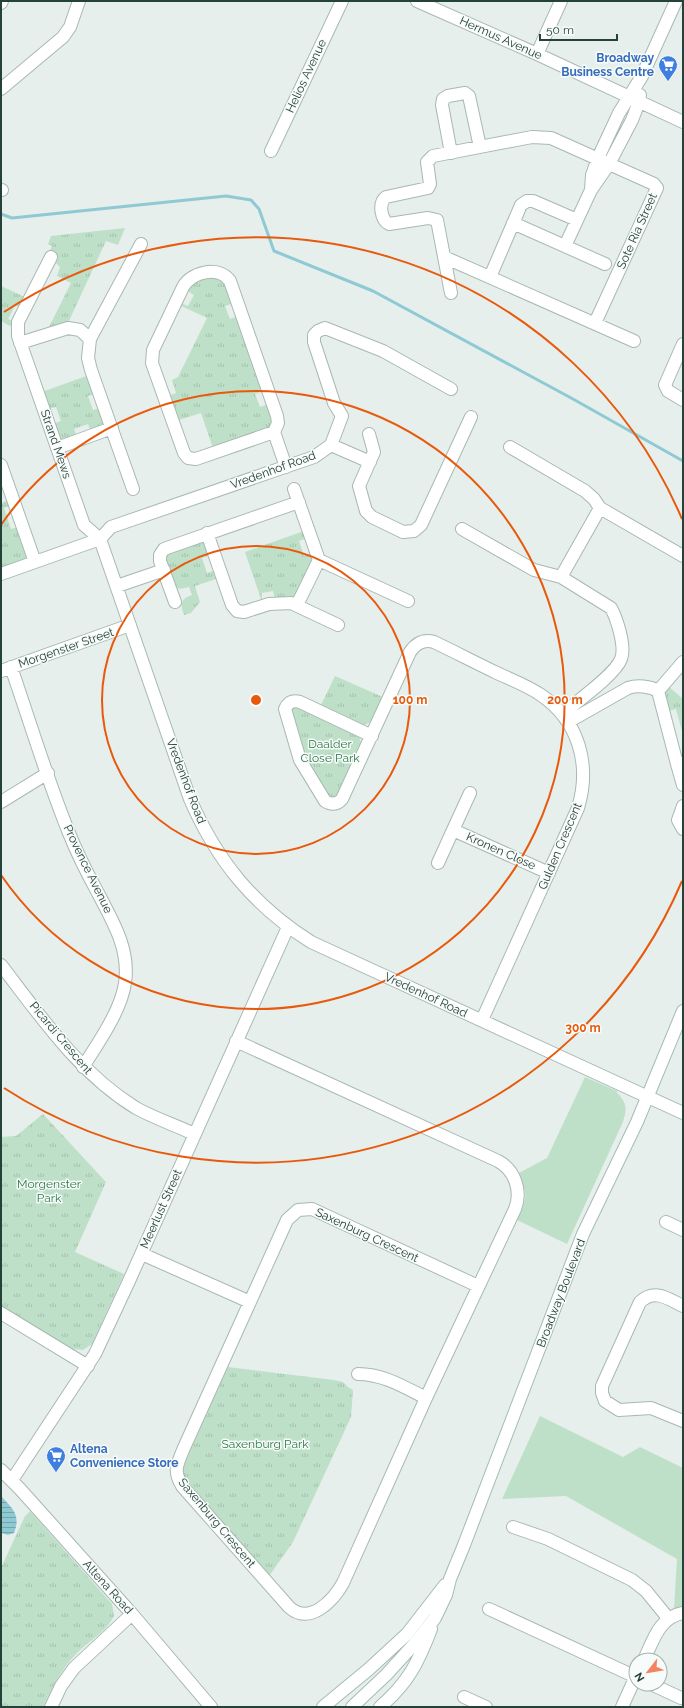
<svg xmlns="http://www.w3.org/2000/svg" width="684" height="1708" viewBox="0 0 684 1708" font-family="Raleway,sans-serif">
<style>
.green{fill:#bfe0c8}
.park{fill:url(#park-tufts)}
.water{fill:url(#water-rules)}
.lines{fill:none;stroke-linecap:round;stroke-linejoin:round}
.stream{stroke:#8ec9d4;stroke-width:3}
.minor-casing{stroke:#a8b8b2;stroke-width:14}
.tertiary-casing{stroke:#a8b8b2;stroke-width:14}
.secondary-casing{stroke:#a4bbb3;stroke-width:14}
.minor{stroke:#fff;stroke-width:12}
.tertiary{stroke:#fff;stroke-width:12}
.secondary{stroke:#fff;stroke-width:12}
.ring{fill:none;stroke:#e8590c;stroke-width:2}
.labels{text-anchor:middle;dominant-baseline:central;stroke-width:3;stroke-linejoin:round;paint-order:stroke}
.street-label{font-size:12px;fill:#24423a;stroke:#f7fbf9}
.shop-label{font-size:12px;font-weight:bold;fill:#366cbe;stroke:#f7fbf9;text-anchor:end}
.park-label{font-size:12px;fill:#2d7a4b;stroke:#f7fbf9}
.centre{fill:#e8590c;stroke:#f7fbf9;stroke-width:2}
.ring-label{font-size:12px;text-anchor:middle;font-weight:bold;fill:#e8590c;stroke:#f7fbf9;stroke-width:3;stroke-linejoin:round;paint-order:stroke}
</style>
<defs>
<pattern id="park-tufts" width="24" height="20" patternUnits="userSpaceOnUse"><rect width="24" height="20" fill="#bfe0c8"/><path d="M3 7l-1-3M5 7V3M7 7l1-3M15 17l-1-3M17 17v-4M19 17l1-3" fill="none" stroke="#a4c1ad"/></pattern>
<pattern id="water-rules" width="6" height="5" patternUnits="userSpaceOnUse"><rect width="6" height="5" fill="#8ec9d4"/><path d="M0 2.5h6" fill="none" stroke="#74a5ad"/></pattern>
</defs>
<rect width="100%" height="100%" fill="#e6efeb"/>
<path class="green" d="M 585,1077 L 617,1091 L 617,1093 C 628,1103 627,1111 622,1124 L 567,1244 L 517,1220 C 526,1200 530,1193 517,1174 L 547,1158 Z
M 540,1416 L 623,1457 L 640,1447 L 683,1468 L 683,1607 L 674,1609 L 677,1559 L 566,1496 L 502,1499 Z"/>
<path class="park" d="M 125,228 L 118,245 L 106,241 L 68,323 L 50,329 L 49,327 L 71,283 L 57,276 L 60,267 L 56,263 L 57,256 L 49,252 L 52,246 L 48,244 L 51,236 Z
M 211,275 L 224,279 L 234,303 L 225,306 L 230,319 L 238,316 L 264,391 L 255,394 L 260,407 L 269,404 L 273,418 L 271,427 L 213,448 L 201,413 L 176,421 L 168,396 L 176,393 L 172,380 L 178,377 L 207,318 L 179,305 L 180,303 L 188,306 L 194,295 L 186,290 L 190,284 Z
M 1,286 L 27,298 L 22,308 L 15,305 L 8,319 L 16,322 L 14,328 L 1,321 Z
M 89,375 L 96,393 L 88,396 L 93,410 L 101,408 L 104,418 L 104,425 L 91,432 L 88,424 L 74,429 L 77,437 L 62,440 L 59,438 L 53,424 L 61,421 L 56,407 L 48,409 L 42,392 Z
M 9,500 L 11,505 L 4,508 L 11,529 L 18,527 L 28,555 L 25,561 L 2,569 L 1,565 L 1,503 Z
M 304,531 L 307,538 L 299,541 L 304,556 L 312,553 L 313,560 L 294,598 L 275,600 L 273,591 L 262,593 L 262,602 L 245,552 Z
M 200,541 L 206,544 L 211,555 L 202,558 L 207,573 L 216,570 L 219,578 L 195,586 L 200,602 L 191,613 L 184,615 C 180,604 180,599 192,595 L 189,587 L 180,589 C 172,586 164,563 165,554 Z
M 335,676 L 385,698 C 379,709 376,723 362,725 L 320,707 Z
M 668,686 L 683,699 L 683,735 L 676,709 L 668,711 L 664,694 Z
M 295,706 L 359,736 L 361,743 L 336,798 L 330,798 L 306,764 L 290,710 Z
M 43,1114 L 106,1182 L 75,1252 L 124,1274 L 92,1344 L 83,1350 L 72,1349 L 1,1306 L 1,1137 L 16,1136 Z
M 228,1367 L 334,1380 L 343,1382 L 348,1387 L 353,1390 L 351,1417 L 293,1542 L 269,1576 L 186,1481 L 182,1474 L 183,1467 Z
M 30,1511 L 112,1604 L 114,1616 C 107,1631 89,1641 77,1653 C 62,1668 52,1688 43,1707 L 1,1707 L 1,1568 L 25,1516 Z"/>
<path class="water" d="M 1,1496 C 13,1509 21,1515 14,1533 L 8,1535 L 1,1533 Z"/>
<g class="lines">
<path class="stream" d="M 1,214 L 12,218 L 226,196 L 251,200 L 259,209 L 274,251 L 373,291 L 573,399 L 683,461"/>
<defs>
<path id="minor" d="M 417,1 L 537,54 L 683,122
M 1,3 L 2,1
M 537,54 L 561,1
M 1,89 L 63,37 L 70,27 L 79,1
M 271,151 L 342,1
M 451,153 L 442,105 L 443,99 L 448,96 L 465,93 L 469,96 L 480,147
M 1,190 L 2,190
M 591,190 L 592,175 L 598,158 L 619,113 L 642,76 L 676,1
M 513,223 L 605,264
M 565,246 L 591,190 L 609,164 L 632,120 L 639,102 L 640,95
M 51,257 L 18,322 L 18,336 L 84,525 L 100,539 L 190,799 C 217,861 254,906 311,942 L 648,1097
M 444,257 L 634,341
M 490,277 L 521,205 L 527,201 L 533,201 L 577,220
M 451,293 L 437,220 L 428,218 L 389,224 C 381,220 378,203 386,197 L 428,188 L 430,184 L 427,162 L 433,156 L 532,137 L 551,138 L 654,184 L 657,188 L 595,323
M 20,343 L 68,328 L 80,330 L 90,339
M 683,344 L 665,385 L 668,391 L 683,400
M 274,432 L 196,459 L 188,458 L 184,453 L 152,363 L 153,350 L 183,287 C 191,272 219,265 230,281 L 277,416 L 278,423 L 274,432 L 286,467
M 369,434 L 374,452 L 359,486 L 366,511 L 372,517 L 403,532 L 414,531 L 421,525 L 471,417
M 331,445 L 342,416 L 334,403 L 314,342 L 314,335 L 318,331 L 325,328 L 383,351 L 451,389
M 331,445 L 370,462
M 510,447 L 585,491 L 594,499 L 600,508 L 683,556
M 57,448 L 112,428
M 1,465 L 35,562
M 133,489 L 91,370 L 88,358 L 90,339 L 141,244
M 294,489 L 319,560 L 408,601
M 462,529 L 534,570 L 561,577 L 611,608 C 617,619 626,647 621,659 C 615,675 576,702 562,714
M 207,533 L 232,605 L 237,611 L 244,612 L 269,604 L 291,603 L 338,625
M 100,539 L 111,527 L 314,457 L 331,445
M 1,574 L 100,539
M 561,577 L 600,508
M 117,586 L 164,570
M 175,602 L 160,561 L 160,555 L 164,549 L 299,502
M 297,605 L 319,560
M 11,667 C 30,722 47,779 69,833 C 77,853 87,873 98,893 C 113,922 130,949 125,983 C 121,1011 98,1043 83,1067
M 1,671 L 130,625
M 658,691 L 683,662
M 568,722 L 628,688 C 637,685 650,686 658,691 L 677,764 L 683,763
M 372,736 L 300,702 C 293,700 288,702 285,709 L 300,760 L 325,801 C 331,805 337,805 342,799 L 410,652 C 416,643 424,639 434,642 C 455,652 476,663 497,673 C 512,680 528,686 541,695 C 579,721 591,765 578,808 L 482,1020
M 677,764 L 683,785
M 1,802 L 48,773
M 683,806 L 678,820 L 683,829
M 453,830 L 470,793
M 438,863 L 453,830 L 549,873
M 1,965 C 41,1017 79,1073 136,1108 C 154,1118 175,1125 194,1134
M 236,1041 L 498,1161 C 515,1170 522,1191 515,1209 L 426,1398 L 343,1583 C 333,1601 309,1626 289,1607 L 182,1486 C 173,1471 177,1465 183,1450 L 287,1220 L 298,1210 L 312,1209 L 478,1286
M 666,1222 L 683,1230
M 142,1254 L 250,1302
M 683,1306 C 668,1299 655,1288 640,1302 L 602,1386 L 602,1393 L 605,1401 L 619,1410 L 651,1408 L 683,1421
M 1,1313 L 88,1366
M 358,1374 C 383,1374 404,1387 426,1398
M 1,1470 L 20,1489 L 132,1614 L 211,1707
M 12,1480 L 95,1354 L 129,1281 L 288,927
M 513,1527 L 548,1539 L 632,1580 L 646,1591 L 668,1618
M 489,1609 L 636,1677
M 644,1660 C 653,1641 659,1617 683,1613
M 651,1684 L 681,1698
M 464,1697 L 486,1707
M 51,1707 L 61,1686 L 74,1668 L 132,1614
M 622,1707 L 636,1676"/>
<path id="tertiary" d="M 648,1097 L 683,1113"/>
<path id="secondary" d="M 323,1707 L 369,1669 L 407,1634 L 445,1585
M 352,1707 L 386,1675 L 417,1641 L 435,1618 L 446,1595 L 450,1579 L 464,1545 L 583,1234 L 637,1122 L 683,1011
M 380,1707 C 408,1683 418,1663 431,1629"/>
</defs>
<use href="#minor" class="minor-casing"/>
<use href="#tertiary" class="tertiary-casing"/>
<use href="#secondary" class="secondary-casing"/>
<use href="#minor" class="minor"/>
<use href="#tertiary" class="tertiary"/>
<use href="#secondary" class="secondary"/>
</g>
<g class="ring">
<circle cx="256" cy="700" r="154"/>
<path d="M1 525A309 309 0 1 1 1 875"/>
<path d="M682 881A463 463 0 0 1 4 1088M4 312A463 463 0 0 1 682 519"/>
</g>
<defs>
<symbol id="supermarket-pin" viewBox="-11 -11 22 30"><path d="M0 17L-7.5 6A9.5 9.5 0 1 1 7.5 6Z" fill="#3f7fe0" stroke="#f7fbf9"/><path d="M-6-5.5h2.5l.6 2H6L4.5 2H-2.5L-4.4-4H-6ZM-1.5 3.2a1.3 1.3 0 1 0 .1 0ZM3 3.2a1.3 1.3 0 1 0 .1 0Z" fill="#fff"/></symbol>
</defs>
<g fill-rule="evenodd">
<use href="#supermarket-pin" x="657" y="54" width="22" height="30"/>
<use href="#supermarket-pin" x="45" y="1445" width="22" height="30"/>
</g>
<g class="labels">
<g class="street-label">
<text transform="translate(501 38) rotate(24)">Hermus Avenue</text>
<text transform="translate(306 76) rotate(-65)">Helios Avenue</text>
<text transform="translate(637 231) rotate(-66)">Sote Ria Street</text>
<text transform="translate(56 444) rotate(71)">Strand Mews</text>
<text transform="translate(273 470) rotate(-20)">Vredenhof Road</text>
<text transform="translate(66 648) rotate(-19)">Morgenster Street</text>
<text transform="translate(186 781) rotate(69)">Vredenhof Road</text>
<text transform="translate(560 846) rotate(-67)">Gulden Crescent</text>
<text transform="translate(501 851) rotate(24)">Kronen Close</text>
<text transform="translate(88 869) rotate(64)">Provence Avenue</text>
<text transform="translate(426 995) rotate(25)">Vredenhof Road</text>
<text transform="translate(61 1038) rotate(50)">Picardi Crescent</text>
<text transform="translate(161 1209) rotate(-66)">Meerlust Street</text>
<text transform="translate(367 1235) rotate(25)">Saxenburg Crescent</text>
<text transform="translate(561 1293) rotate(-69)">Broadway Boulevard</text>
<text transform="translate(217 1523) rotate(50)">Saxenburg Crescent</text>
<text transform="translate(108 1587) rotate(48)">Altena Road</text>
</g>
<g class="shop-label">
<text x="654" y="58">Broadway<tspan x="654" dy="14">Business Centre</tspan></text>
<text x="70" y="1449" text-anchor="start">Altena<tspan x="70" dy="14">Convenience Store</tspan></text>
</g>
<g class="park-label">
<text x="330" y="744">Daalder<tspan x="330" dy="14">Close Park</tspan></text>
<text x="49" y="1184">Morgenster<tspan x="49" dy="14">Park</tspan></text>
<text x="265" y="1444">Saxenburg Park</text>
</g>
</g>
<circle cx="256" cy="700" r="6" class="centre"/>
<g class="ring-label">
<text x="410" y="704">100 m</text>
<text x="565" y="704">200 m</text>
<text x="583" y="1032">300 m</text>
</g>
<rect width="684" height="1708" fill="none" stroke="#24423a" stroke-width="4"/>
<g transform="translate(648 1672) rotate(239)"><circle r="19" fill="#f7fbf9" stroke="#a3b1ad"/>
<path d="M0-3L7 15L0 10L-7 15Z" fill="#f4845f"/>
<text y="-6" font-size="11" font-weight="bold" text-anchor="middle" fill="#24423a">N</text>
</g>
<path d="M540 34v6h77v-6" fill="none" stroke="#24423a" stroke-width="2"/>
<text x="546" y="34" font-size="12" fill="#24423a" stroke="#f7fbf9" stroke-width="3" paint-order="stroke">50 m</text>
</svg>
